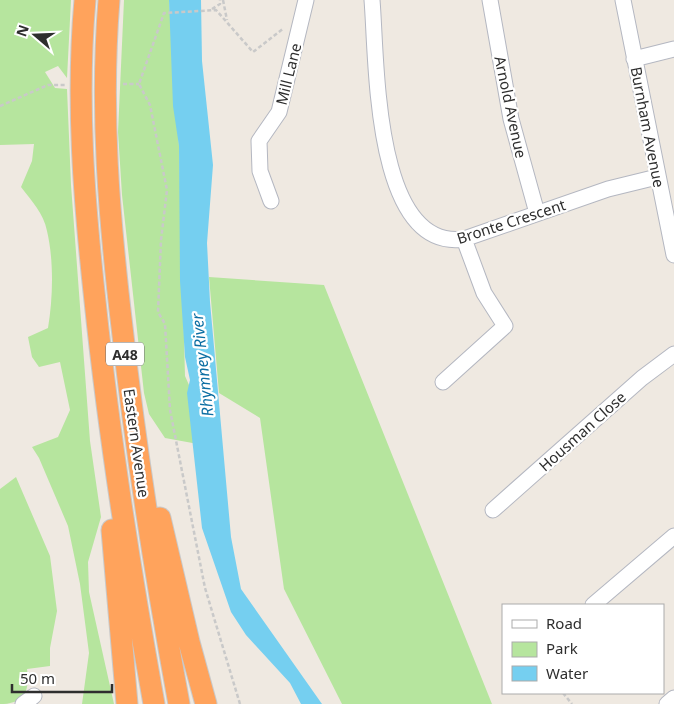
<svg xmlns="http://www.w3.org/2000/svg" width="674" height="704" viewBox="0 0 674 704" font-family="'Noto Sans',sans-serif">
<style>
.green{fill:#b6e59e}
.water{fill:#75cff0}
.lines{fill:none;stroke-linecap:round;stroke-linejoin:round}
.minor-casing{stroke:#b4b7c1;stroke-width:17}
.highway-casing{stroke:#c9c9c9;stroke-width:23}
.path{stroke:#c9c9c9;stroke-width:2.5;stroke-dasharray:4 2.5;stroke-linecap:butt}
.minor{stroke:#fff;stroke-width:15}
.highway{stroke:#ffa35c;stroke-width:21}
.labels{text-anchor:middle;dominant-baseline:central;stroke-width:4.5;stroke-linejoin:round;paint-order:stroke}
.shield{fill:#fff;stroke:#6d6d6d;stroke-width:1}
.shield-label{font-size:14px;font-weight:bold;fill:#2e2e2e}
.street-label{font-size:15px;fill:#2e2e2e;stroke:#fff}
.water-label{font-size:16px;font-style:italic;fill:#0d6fa3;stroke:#fff}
</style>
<rect width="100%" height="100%" fill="#efe9e1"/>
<path class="green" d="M 0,0 L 71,0 L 67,78 L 58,66 L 45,72 L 55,88 L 67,89 L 71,185 L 90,441 L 101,517 L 88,562 L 89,592 L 114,704 L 82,704 L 89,653 L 80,584 L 68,526 L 39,458 L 32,447 L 58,437 L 70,410 L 60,362 L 39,367 L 32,357 L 28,337 L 48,328 C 53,298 54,261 47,231 C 44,214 31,200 21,187 L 32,161 L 34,144 L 0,145 Z
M 124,0 L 169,0 L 179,146 L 185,376 L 193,394 L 198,444 L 165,438 L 149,414 L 144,393 L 122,195 L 118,132 Z
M 209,277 L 324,285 L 492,704 L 342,704 L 284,589 L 260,418 L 219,393 Z
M 16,477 L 50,556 L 57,611 L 50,648 L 50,666 L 27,669 C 30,690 25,704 0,704 L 0,489 Z"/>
<path class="water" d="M 169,0 L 201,0 L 202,61 L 213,165 L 207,243 L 210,302 L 231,537 L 241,589 L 322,704 L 301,704 L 290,683 L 246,635 L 231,612 L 202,528 L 187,393 L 190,380 L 185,357 L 180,281 L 179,146 L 173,106 Z"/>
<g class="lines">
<defs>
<path id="minor" d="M 372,0 C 377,58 373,252 464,239 L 608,189 L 657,177
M 490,0 L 511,119 L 537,213
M 623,0 L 674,255
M 634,59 L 674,49
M 271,201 L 260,171 L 259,141 L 279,112 L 306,0
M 443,382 L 505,326 L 484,293 L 464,239
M 493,510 L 642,378 L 674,354
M 593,605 L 674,536
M 23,704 L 34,696
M 667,704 L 674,698"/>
<path id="highway" d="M 85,0 C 76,100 84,201 95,301 C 109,436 130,570 154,704
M 109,0 C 100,110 109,218 122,327 C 136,454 156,579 179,704
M 160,518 L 189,642 L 206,704
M 112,530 L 127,704"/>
</defs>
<use href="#minor" class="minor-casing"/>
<use href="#highway" class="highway-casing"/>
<path class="path" d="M 223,0 L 227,20
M 212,9 L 220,4 L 220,0
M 123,84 L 139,84
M 0,106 L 48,85 L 65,85
M 563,693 L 572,704
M 240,704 L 205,588 L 170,410 L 165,324 L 158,312 L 161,240 L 167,190 L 150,105 L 139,84 L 164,13 L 216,10 L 253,52 L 284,28"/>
<use href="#minor" class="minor"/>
<use href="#highway" class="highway"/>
</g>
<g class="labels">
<rect class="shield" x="106" y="342.5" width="38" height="23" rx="4"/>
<g class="shield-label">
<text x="125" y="354">A48</text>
</g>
<g class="street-label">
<text transform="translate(288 74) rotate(-76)">Mill Lane</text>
<text transform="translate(511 107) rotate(78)">Arnold Avenue</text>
<text transform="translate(648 127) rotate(79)">Burnham Avenue</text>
<text transform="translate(511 221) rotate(-18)">Bronte Crescent</text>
<text transform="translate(582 431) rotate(-42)">Housman Close</text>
<text transform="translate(137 443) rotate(82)">Eastern Avenue</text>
</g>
<g class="water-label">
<text transform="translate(202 365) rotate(-96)">Rhymney River</text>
</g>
</g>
<rect x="502" y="604" width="162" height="90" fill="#ffffff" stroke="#ababab"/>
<rect x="512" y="620" width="25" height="8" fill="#ffffff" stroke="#ababab"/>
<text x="546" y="629" font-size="15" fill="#2e2e2e">Road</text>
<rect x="512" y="642" width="25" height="15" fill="#b6e59e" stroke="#ababab"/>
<text x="546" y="654" font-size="15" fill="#2e2e2e">Park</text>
<rect x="512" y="666" width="25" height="15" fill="#75cff0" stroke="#ababab"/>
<text x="546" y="679" font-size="15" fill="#2e2e2e">Water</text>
<g transform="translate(35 35) rotate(289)" stroke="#ffffff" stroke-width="4" paint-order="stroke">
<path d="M0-4L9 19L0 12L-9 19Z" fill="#2e2e2e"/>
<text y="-8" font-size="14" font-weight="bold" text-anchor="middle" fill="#2e2e2e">N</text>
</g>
<path d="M12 684v8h100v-8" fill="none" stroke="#2e2e2e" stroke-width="2.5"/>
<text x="20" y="684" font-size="15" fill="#2e2e2e" stroke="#ffffff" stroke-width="4" paint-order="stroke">50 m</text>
</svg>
